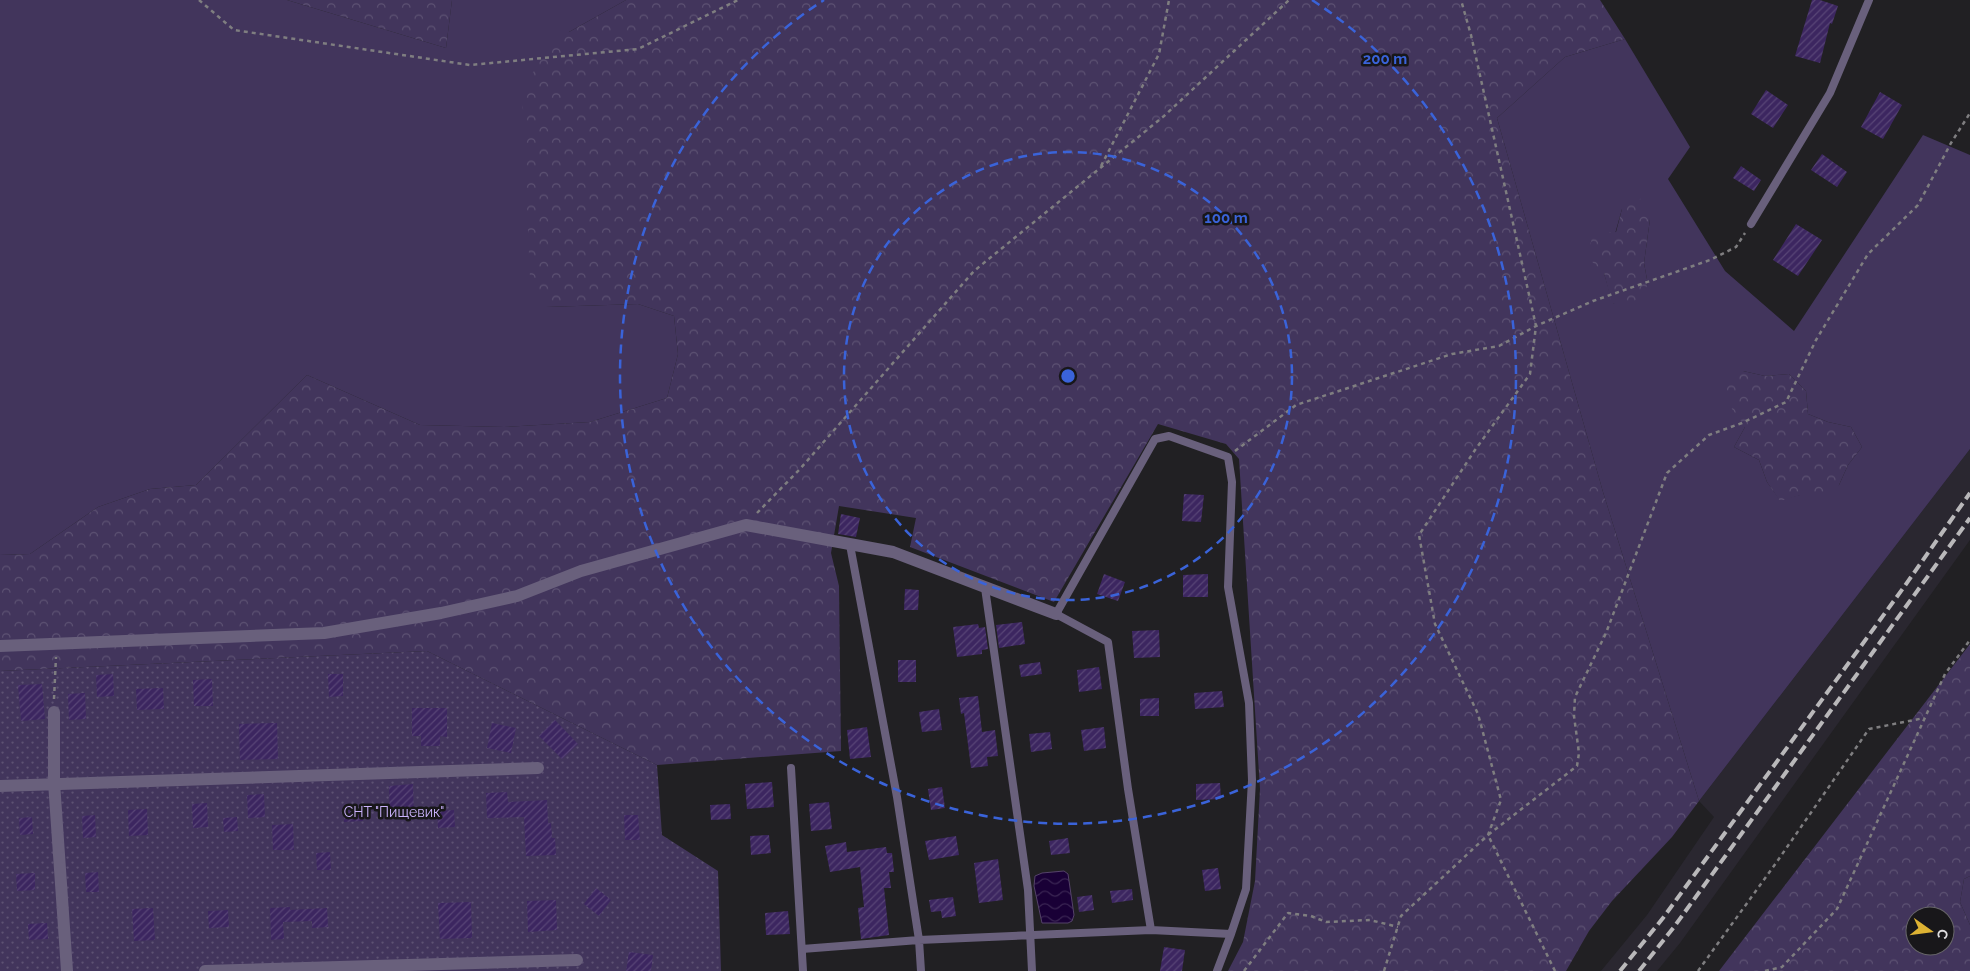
<svg xmlns="http://www.w3.org/2000/svg" width="1970" height="971" viewBox="0 0 1970 971" font-family="Raleway,sans-serif">
<style>
.built{fill:#2a2730}
.green{fill:#42355c;fill-rule:evenodd}
.forest{fill:url(#forest-crowns);fill-rule:evenodd}
.garden{fill:url(#garden-dots)}
.water{fill:url(#water-waves);stroke:#544269}
.building{fill:url(#building-hatch)}
.lines{fill:none;stroke-linecap:round;stroke-linejoin:round}
.path{stroke:#7f7e80;stroke-width:2.5;stroke-dasharray:4 4;stroke-linecap:butt}
.lane{stroke:#69607c;stroke-width:8}
.street{stroke:#69607c;stroke-width:12}
.rail{stroke:#b9b8ba;stroke-width:4;stroke-dasharray:10 5;stroke-linecap:butt}
.ring{fill:none;stroke:#3a63d9;stroke-width:2.5;stroke-dasharray:9 6}
.labels{text-anchor:middle;dominant-baseline:central;stroke-width:5;stroke-linejoin:round;paint-order:stroke}
.park-label{font-size:14px;fill:#cbb4fd;stroke:#18171a}
.centre{fill:#3a63d9;stroke:#18171a;stroke-width:2.5}
.ring-label{font-size:15px;text-anchor:middle;font-weight:bold;fill:#3a63d9;stroke:#18171a;stroke-width:5;stroke-linejoin:round;paint-order:stroke}
</style>
<defs>
<pattern id="forest-crowns" width="20" height="18" patternUnits="userSpaceOnUse" patternTransform="scale(1.25)"><rect width="20" height="18" fill="#42355c"/><path d="M2 6a3 3 0 1 1 6 0M12 15a3 3 0 1 1 6 0" fill="none" stroke="#5d5273"/></pattern>
<pattern id="garden-dots" width="8" height="8" patternUnits="userSpaceOnUse" patternTransform="scale(1.25)"><rect width="8" height="8" fill="#42355c"/><path d="M2 2h.1M6 6h.1" fill="none" stroke="#5d5273" stroke-width="1.8" stroke-linecap="round"/></pattern>
<pattern id="water-waves" width="16" height="10" patternUnits="userSpaceOnUse" patternTransform="scale(1.25)"><rect width="16" height="10" fill="#190036"/><path d="M0 5q4-4 8 0t8 0" fill="none" stroke="#3a2553"/></pattern>
<pattern id="building-hatch" width="6" height="6" patternUnits="userSpaceOnUse" patternTransform="scale(1.25)"><rect width="6" height="6" fill="#3c2660"/><path d="M-1 1l2-2M0 6l6-6M5 7l2-2" fill="none" stroke="#584576"/></pattern>
</defs>
<rect width="100%" height="100%" fill="#212023"/>
<path class="built" d="M 1970,449 L 1970,540 L 1680,943 L 1657,971 L 1601,971 L 1647,915 L 1714,817 L 1699,801 Z"/>
<path class="green" d="M 0,0 L 287,0 L 446,48 L 452,0 L 626,0 L 569,32 L 546,307 L 638,304 L 674,316 L 678,354 L 667,398 L 590,422 L 504,427 L 420,425 L 307,375 L 196,485 L 150,489 L 98,507 L 30,554 L 0,555 Z
M 1625,39 L 1690,147 L 1668,179 L 1725,271 L 1794,331 L 1923,135 L 1970,155 L 1970,449 L 1699,801 L 1603,492 L 1497,118 L 1565,57 ZM 1622,209 L 1650,219 L 1644,263 L 1648,285 L 1613,304 L 1604,273 ZM 1743,371 L 1765,376 L 1789,374 L 1806,391 L 1808,414 L 1828,422 L 1851,427 L 1862,447 L 1848,465 L 1839,485 L 1780,500 L 1767,482 L 1759,460 L 1734,447 L 1745,427 Z
M 1970,876 L 1970,925 L 1960,902 L 1964,879 Z"/>
<path class="forest" d="M 287,0 L 452,0 L 446,48 Z
M 626,0 L 1600,0 L 1625,39 L 1565,57 L 1497,118 L 1603,492 L 1699,801 L 1672,837 L 1612,901 L 1589,931 L 1566,971 L 1228,971 L 1243,942 L 1255,881 L 1260,789 L 1239,459 L 1226,444 L 1158,424 L 1054,602 L 910,547 L 916,518 L 839,506 L 831,553 L 839,586 L 841,751 L 657,765 L 427,651 L 0,671 L 0,555 L 30,554 L 98,507 L 150,489 L 196,485 L 307,375 L 420,425 L 504,427 L 590,422 L 667,398 L 678,354 L 674,316 L 638,304 L 546,307 L 530,278 L 522,91 L 541,59 L 569,32 Z
M 1642,198 L 1650,219 L 1644,263 L 1648,285 L 1634,302 L 1612,304 L 1604,273 L 1587,257 L 1593,234 L 1616,232 L 1622,209 Z
M 1743,371 L 1765,376 L 1789,374 L 1806,391 L 1808,414 L 1828,422 L 1851,427 L 1862,447 L 1848,465 L 1839,485 L 1823,501 L 1801,495 L 1780,501 L 1767,482 L 1759,460 L 1734,447 L 1745,427 L 1732,409 L 1726,386 Z
M 1970,644 L 1970,876 L 1964,879 L 1960,902 L 1970,925 L 1970,971 L 1719,971 ZM 1915,916 L 1945,916 L 1945,946 L 1915,946 Z"/>
<path class="garden" d="M 427,651 L 657,765 L 662,835 L 718,871 L 721,971 L 0,971 L 0,671 Z"/>
<path class="water" d="M 1064,871 L 1068,874 L 1074,915 L 1072,921 L 1068,923 L 1042,923 L 1034,886 L 1035,876 L 1042,873 Z"/>
<path class="building" d="M 1812,0 L 1820,0 L 1838,6 L 1832,24 L 1830,23 L 1820,63 L 1795,56 Z
M 1766,90 L 1788,105 L 1773,128 L 1751,114 Z
M 1880,92 L 1902,105 L 1883,139 L 1861,127 Z
M 1822,154 L 1847,172 L 1837,187 L 1811,170 Z
M 1741,166 L 1761,180 L 1754,191 L 1733,178 Z
M 1796,224 L 1822,240 L 1798,276 L 1773,260 Z
M 1184,494 L 1204,495 L 1201,522 L 1182,521 Z
M 841,514 L 860,518 L 856,537 L 838,534 Z
M 1104,574 L 1125,582 L 1118,601 L 1097,594 Z
M 1208,574 L 1208,597 L 1183,597 L 1183,575 Z
M 905,589 L 919,590 L 918,610 L 904,610 Z
M 1022,622 L 1025,644 L 999,648 L 996,625 Z
M 978,624 L 979,628 L 985,627 L 988,649 L 982,650 L 982,654 L 957,657 L 953,627 Z
M 1159,630 L 1160,657 L 1134,658 L 1132,631 Z
M 898,660 L 916,660 L 916,682 L 898,682 Z
M 1040,662 L 1042,674 L 1021,677 L 1019,665 Z
M 1099,667 L 1102,689 L 1079,692 L 1077,670 Z
M 113,674 L 114,696 L 97,697 L 96,675 Z
M 328,674 L 343,674 L 343,696 L 329,697 Z
M 212,679 L 213,706 L 194,706 L 193,680 Z
M 42,684 L 45,719 L 21,721 L 18,685 Z
M 163,688 L 164,709 L 137,710 L 136,689 Z
M 1222,691 L 1224,707 L 1195,709 L 1194,693 Z
M 85,693 L 86,719 L 69,720 L 68,694 Z
M 978,696 L 982,732 L 995,730 L 998,756 L 987,757 L 988,766 L 971,768 L 964,713 L 961,714 L 959,698 Z
M 1159,698 L 1159,716 L 1140,716 L 1140,699 Z
M 412,708 L 447,708 L 447,737 L 440,736 L 440,746 L 421,746 L 421,736 L 412,736 Z
M 939,709 L 942,730 L 922,732 L 919,712 Z
M 555,720 L 578,744 L 562,759 L 539,736 Z
M 277,723 L 278,759 L 240,760 L 239,724 Z
M 492,723 L 516,728 L 511,753 L 487,748 Z
M 867,727 L 871,757 L 850,759 L 847,730 Z
M 1104,727 L 1106,748 L 1084,751 L 1081,730 Z
M 1050,732 L 1052,749 L 1031,752 L 1029,734 Z
M 772,782 L 774,807 L 747,809 L 745,784 Z
M 1220,783 L 1221,799 L 1196,800 L 1196,784 Z
M 413,784 L 414,818 L 390,819 L 389,786 Z
M 942,787 L 945,808 L 931,810 L 928,789 Z
M 507,792 L 508,802 L 547,800 L 548,823 L 551,823 L 552,838 L 555,838 L 556,855 L 526,856 L 524,817 L 487,818 L 486,793 Z
M 264,794 L 265,817 L 248,818 L 247,795 Z
M 829,802 L 832,829 L 811,831 L 809,804 Z
M 207,803 L 208,827 L 193,828 L 192,804 Z
M 730,804 L 731,819 L 711,820 L 710,805 Z
M 147,809 L 148,835 L 129,836 L 128,810 Z
M 362,809 L 363,821 L 344,822 L 344,810 Z
M 454,810 L 455,827 L 438,828 L 437,811 Z
M 95,815 L 96,837 L 83,838 L 82,816 Z
M 624,815 L 638,815 L 640,840 L 625,840 Z
M 32,817 L 33,834 L 20,835 L 19,818 Z
M 237,817 L 238,831 L 224,832 L 223,818 Z
M 293,824 L 294,850 L 273,850 L 272,825 Z
M 769,835 L 771,853 L 751,855 L 750,836 Z
M 956,836 L 959,855 L 929,860 L 925,841 Z
M 1068,838 L 1070,853 L 1051,855 L 1049,841 Z
M 846,842 L 847,852 L 886,847 L 887,853 L 892,853 L 894,872 L 889,872 L 891,888 L 884,888 L 889,935 L 861,939 L 858,908 L 864,907 L 860,867 L 830,872 L 825,846 Z
M 330,852 L 331,870 L 317,870 L 316,853 Z
M 998,859 L 1003,900 L 979,903 L 974,863 Z
M 1218,868 L 1221,889 L 1205,891 L 1202,870 Z
M 98,872 L 99,892 L 86,892 L 85,873 Z
M 35,873 L 35,890 L 17,891 L 16,874 Z
M 596,888 L 611,900 L 599,916 L 584,904 Z
M 1132,889 L 1133,900 L 1112,903 L 1110,891 Z
M 1092,895 L 1094,910 L 1079,912 L 1077,897 Z
M 953,897 L 956,916 L 942,918 L 941,911 L 931,912 L 929,900 Z
M 556,900 L 557,930 L 528,932 L 527,901 Z
M 471,902 L 472,938 L 440,939 L 438,903 Z
M 290,907 L 290,910 L 327,908 L 328,927 L 312,928 L 312,921 L 283,922 L 284,939 L 271,940 L 270,908 Z
M 153,908 L 155,940 L 134,941 L 132,909 Z
M 228,910 L 229,927 L 209,928 L 208,911 Z
M 788,911 L 790,934 L 766,935 L 765,913 Z
M 47,923 L 48,939 L 29,940 L 28,924 Z
M 1164,947 L 1185,950 L 1182,971 L 1160,971 Z
M 629,952 L 653,955 L 651,971 L 626,971 Z"/>
<g class="lines">
<path class="path" d="M 199,0 L 234,30 L 470,65 L 638,49 L 738,0
M 1101,166 L 1159,54 L 1169,0
M 1235,451 L 1296,405 L 1452,354 L 1499,346 L 1536,326 L 1593,301 L 1710,260 L 1736,247 L 1745,233
M 757,513 L 799,470 L 974,271 L 1164,116 L 1289,0
M 54,699 L 56,657
M 1244,971 L 1288,913 L 1311,916 L 1326,922 L 1370,920 L 1398,927
M 1384,971 L 1401,916 L 1488,835 L 1501,800 L 1478,714 L 1435,624 L 1419,535 L 1475,450 L 1530,374 L 1536,326 L 1471,35 L 1461,0
M 1555,971 L 1488,835 L 1577,766 L 1579,753 L 1574,716 L 1575,697 L 1606,633 L 1667,473 L 1709,435 L 1742,423 L 1786,402 L 1816,340 L 1868,254 L 1918,205 L 1951,143 L 1970,113
M 1698,971 L 1776,863 L 1869,729 L 1924,718
M 1765,971 L 1782,967 L 1837,909 L 1945,674 L 1970,640"/>
<path class="lane" d="M 1751,224 L 1830,93 L 1869,0
M 850,545 L 897,797 L 919,940 L 921,971
M 985,588 L 1028,890 L 1032,971
M 791,768 L 803,971
M 802,949 L 919,940 L 1151,930 L 1231,934 L 1246,889 L 1252,780 L 1249,703 L 1228,587 L 1232,482 L 1228,457 L 1169,436 L 1155,439 L 1056,614 L 1108,642 L 1128,789 L 1151,930
M 1217,971 L 1231,934"/>
<path class="street" d="M 0,646 L 324,633 L 441,613 L 517,596 L 581,571 L 746,525 L 893,552 L 1056,614
M 54,712 L 54,782 L 67,971
M 0,786 L 538,768
M 205,971 L 577,960"/>
<path class="rail" d="M 1620,971 L 1663,918 L 1904,587 L 1970,493
M 1639,971 L 1674,927 L 1970,518"/>
</g>
<g class="ring">
<circle cx="1068" cy="376" r="224"/>
<path d="M1312 0A448 448 0 1 1 824 0"/>
</g>
<g class="labels">
<g class="park-label">
<text x="394" y="812">СНТ "Пищевик"</text>
</g>
</g>
<circle cx="1068" cy="376" r="8" class="centre"/>
<g class="ring-label">
<text x="1385" y="64">200 m</text>
<text x="1226" y="223">100 m</text>
</g>
<g transform="translate(1930 931) rotate(104)"><circle r="24" fill="#18171a" stroke="#676669"/>
<path d="M0-4L9 19L0 12L-9 19Z" fill="#ddb233"/>
<text y="-8" font-size="14" font-weight="bold" text-anchor="middle" fill="#dedddf">С</text>
</g>
</svg>
